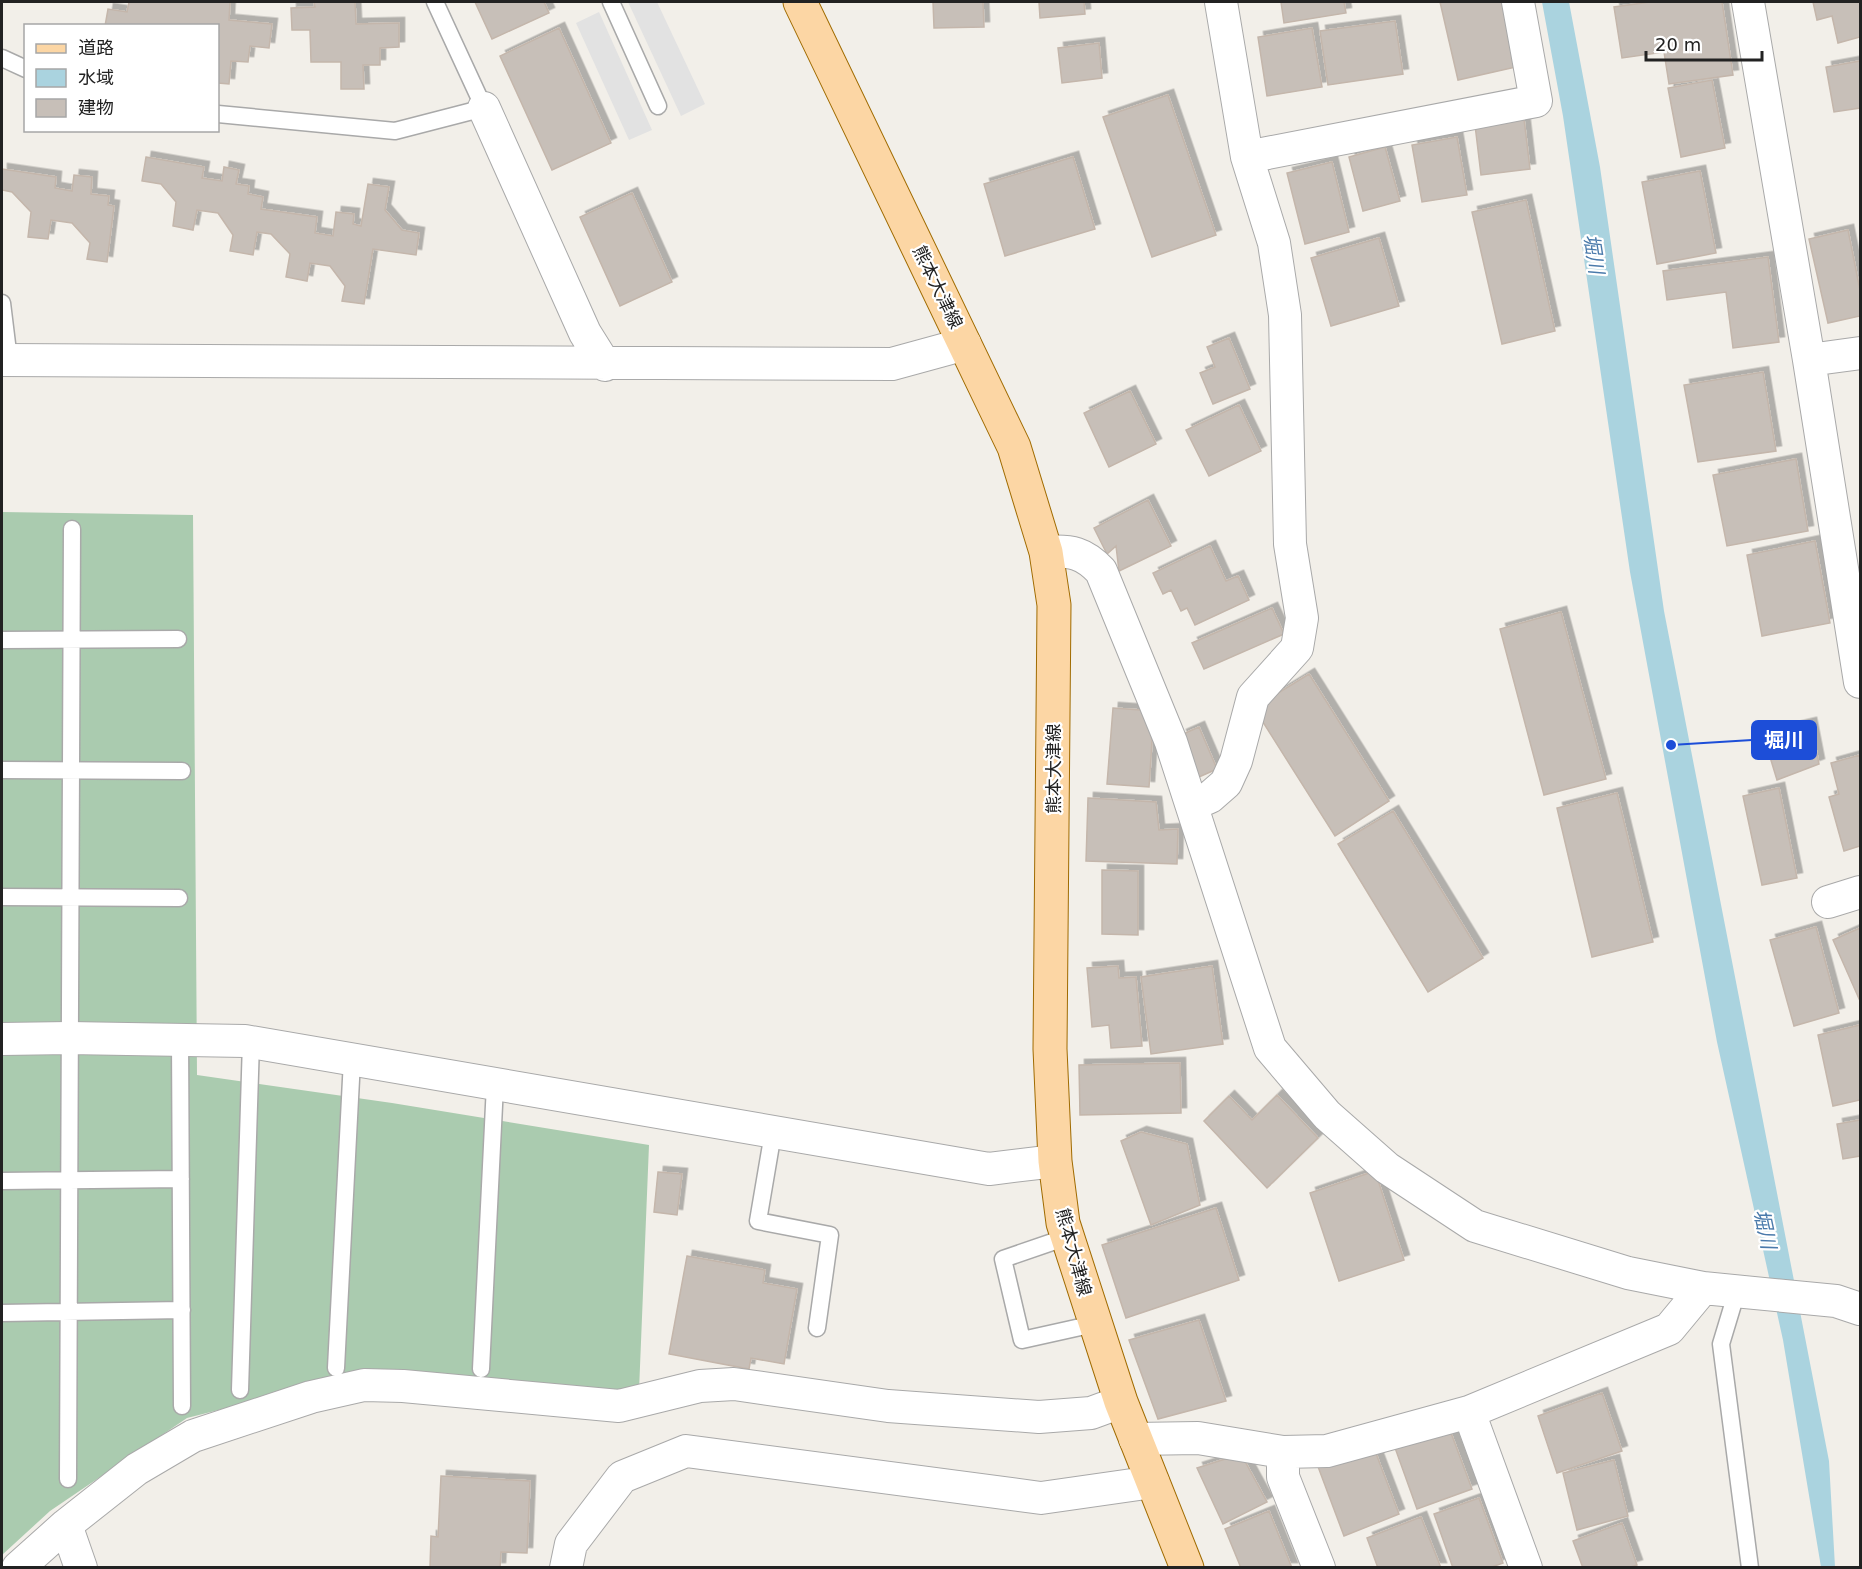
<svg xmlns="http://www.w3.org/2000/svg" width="1862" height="1569" viewBox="0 0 1862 1569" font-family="'DejaVu Sans','Noto Sans JP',sans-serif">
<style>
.cemetery{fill:#aacbaf}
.parking{fill:#e2e2e2}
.water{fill:#aad3df}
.building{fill:#c7bfb8;stroke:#c4b6ab;stroke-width:1.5;filter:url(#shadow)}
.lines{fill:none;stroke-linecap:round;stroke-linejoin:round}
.lane-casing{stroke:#a9a9a9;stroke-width:19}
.street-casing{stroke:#a9a9a9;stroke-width:34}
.primary-casing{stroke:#a06b00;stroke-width:35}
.lane{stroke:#fff;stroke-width:16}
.street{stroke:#fff;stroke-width:32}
.primary{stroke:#fcd6a4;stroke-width:33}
.labels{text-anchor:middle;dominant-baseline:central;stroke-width:4.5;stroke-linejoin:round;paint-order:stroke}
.street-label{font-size:18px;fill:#222;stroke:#fff}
.water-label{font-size:20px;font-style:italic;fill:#4a7aab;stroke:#fff}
.leader{fill:none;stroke:#1d4ed8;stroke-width:2}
.callout-dot{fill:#1d4ed8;stroke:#fff;stroke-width:2}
.callout{fill:#1d4ed8;stroke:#1d4ed8;stroke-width:2}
.callout-label{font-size:20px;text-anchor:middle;font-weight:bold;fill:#fff}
</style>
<defs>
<filter id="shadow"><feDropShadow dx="5.5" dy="-5.5" stdDeviation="0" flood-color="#0004"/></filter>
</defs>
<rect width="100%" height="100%" fill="#f2efe9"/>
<path class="cemetery" d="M 2,512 L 193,515 L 197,1075 L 392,1103 L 649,1145 L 639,1391 L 369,1372 L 187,1418 L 50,1511 L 2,1555 Z"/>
<path class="parking" d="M 628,2 L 657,2 L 705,104 L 681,116 Z
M 599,12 L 652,130 L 629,140 L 576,23 Z"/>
<path class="water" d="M 1542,2 L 1569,2 L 1600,167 L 1664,611 L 1829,1461 L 1835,1567 L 1821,1567 L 1783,1340 L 1717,1042 L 1630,572 L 1563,116 Z"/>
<path class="building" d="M 129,2 L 230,2 L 229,20 L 272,24 L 269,48 L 250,46 L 248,62 L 231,61 L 229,84 L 218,83 L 218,26 L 105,26 L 108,9 L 127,12 Z
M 314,2 L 355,2 L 356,24 L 399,23 L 399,47 L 380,48 L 380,65 L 363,65 L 364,89 L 341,89 L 341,62 L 311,62 L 310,30 L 292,30 L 291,8 L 315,7 Z
M 475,2 L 544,2 L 549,13 L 492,39 Z
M 933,2 L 983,2 L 984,27 L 934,28 Z
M 1039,2 L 1084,2 L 1085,14 L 1040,18 Z
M 1281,2 L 1344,2 L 1346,13 L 1284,23 Z
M 1440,2 L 1502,2 L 1516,67 L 1458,80 Z
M 1650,2 L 1722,2 L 1733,75 L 1669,84 L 1664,52 L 1622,58 L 1614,7 Z
M 1813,2 L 1860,2 L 1860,37 L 1838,43 L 1832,16 L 1817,20 Z
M 1395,21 L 1403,74 L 1328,85 L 1320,31 Z
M 559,28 L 611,143 L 552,170 L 500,56 Z
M 1312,28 L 1322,87 L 1267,96 L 1258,37 Z
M 1099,43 L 1102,78 L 1062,83 L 1058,48 Z
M 1860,61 L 1860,108 L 1834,112 L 1826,67 Z
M 1712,80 L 1725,148 L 1681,157 L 1668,88 Z
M 1168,95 L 1216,235 L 1152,257 L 1103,117 Z
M 1524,119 L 1530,169 L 1481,175 L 1475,125 Z
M 1457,137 L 1467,195 L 1422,202 L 1412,145 Z
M 1385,147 L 1400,201 L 1363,211 L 1349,157 Z
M 146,157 L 204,167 L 202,178 L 222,181 L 224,167 L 239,170 L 236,184 L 249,186 L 248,194 L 263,197 L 261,209 L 317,217 L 315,233 L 333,236 L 336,212 L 354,214 L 353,224 L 361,226 L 368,184 L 389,187 L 385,210 L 402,230 L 419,233 L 416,255 L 373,249 L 364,304 L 342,301 L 345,286 L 330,266 L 310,263 L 307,281 L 286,277 L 290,254 L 271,234 L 257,232 L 253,255 L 230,251 L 233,235 L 218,213 L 197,210 L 193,230 L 173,226 L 176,202 L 161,184 L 142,181 Z
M 1073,157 L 1095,229 L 1005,256 L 984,184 Z
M 1332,162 L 1349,232 L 1305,244 L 1287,173 Z
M 2,169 L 56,177 L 55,188 L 72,191 L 74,175 L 92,177 L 91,194 L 109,196 L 108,205 L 114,206 L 107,262 L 87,259 L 90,243 L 72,223 L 51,220 L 48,239 L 28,237 L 31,212 L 12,192 L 2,190 Z
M 1700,171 L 1716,253 L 1657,264 L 1642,182 Z
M 632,193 L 672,282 L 620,306 L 580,217 Z
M 1526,200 L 1555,331 L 1502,344 L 1472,212 Z
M 1848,230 L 1860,290 L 1860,316 L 1828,323 L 1809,239 Z
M 1379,238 L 1399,306 L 1331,326 L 1311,258 Z
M 1768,257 L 1779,342 L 1733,348 L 1726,292 L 1667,300 L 1663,271 Z
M 1229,338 L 1250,389 L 1213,404 L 1200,373 L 1215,367 L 1207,347 Z
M 1763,372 L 1776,451 L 1698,462 L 1684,385 Z
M 1130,391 L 1156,444 L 1109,467 L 1084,413 Z
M 1239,405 L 1261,451 L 1209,476 L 1186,430 Z
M 1796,459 L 1808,531 L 1727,546 L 1713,475 Z
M 1148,500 L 1171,546 L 1119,571 L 1116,546 L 1107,554 L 1094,528 Z
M 1815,541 L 1830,623 L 1762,636 L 1747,555 Z
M 1210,546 L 1226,581 L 1238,576 L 1249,600 L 1195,625 L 1187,608 L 1181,611 L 1171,590 L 1163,594 L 1153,573 Z
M 1272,608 L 1284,634 L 1204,669 L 1192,643 Z
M 1561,612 L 1606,779 L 1544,795 L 1500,629 Z
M 1309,674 L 1389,801 L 1335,836 L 1254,708 Z
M 1113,708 L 1154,711 L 1149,787 L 1107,784 Z
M 1811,723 L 1819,764 L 1777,780 L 1763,734 Z
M 1199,727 L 1217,769 L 1199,777 L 1181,735 Z
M 1860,755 L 1860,846 L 1844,851 L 1829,797 L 1839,794 L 1831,763 Z
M 1779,788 L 1797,878 L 1762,885 L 1743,796 Z
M 1617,793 L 1653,942 L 1592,957 L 1557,808 Z
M 1088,798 L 1156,802 L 1159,830 L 1178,829 L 1177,864 L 1086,861 Z
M 1393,811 L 1483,958 L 1428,992 L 1338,844 Z
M 1102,870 L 1138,871 L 1138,935 L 1102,934 Z
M 1816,927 L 1839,1013 L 1794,1026 L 1770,940 Z
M 1860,928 L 1860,1001 L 1833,940 Z
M 1118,966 L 1119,978 L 1136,977 L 1142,1046 L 1111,1048 L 1109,1025 L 1092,1027 L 1087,968 Z
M 1212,966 L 1223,1044 L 1151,1054 L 1141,977 Z
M 1860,1025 L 1860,1100 L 1833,1106 L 1818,1035 Z
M 1180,1063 L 1181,1113 L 1080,1115 L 1079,1065 Z
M 1277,1095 L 1318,1138 L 1267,1188 L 1204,1121 L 1229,1096 L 1252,1120 Z
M 1860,1120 L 1860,1156 L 1843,1159 L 1837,1124 Z
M 1141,1132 L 1187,1144 L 1200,1205 L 1151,1225 L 1121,1141 Z
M 1375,1171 L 1404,1260 L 1339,1281 L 1310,1193 Z
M 658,1172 L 682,1174 L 677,1215 L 654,1212 Z
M 1216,1208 L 1239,1280 L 1126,1318 L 1102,1245 Z
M 687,1256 L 765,1270 L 763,1283 L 797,1289 L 784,1364 L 751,1358 L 749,1369 L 669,1354 Z
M 1199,1320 L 1226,1401 L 1158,1419 L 1129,1340 Z
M 1602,1393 L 1622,1451 L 1557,1473 L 1538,1416 Z
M 1448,1425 L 1472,1489 L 1417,1509 L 1394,1445 Z
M 1372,1443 L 1399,1514 L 1344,1536 L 1317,1464 Z
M 1241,1454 L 1267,1502 L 1223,1524 L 1197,1468 Z
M 1614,1460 L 1628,1516 L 1577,1530 L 1563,1473 Z
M 441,1476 L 530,1481 L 527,1553 L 501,1552 L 500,1568 L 430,1568 L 431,1536 L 438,1537 Z
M 1479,1498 L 1503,1563 L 1489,1568 L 1453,1568 L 1434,1514 Z
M 1269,1511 L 1292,1568 L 1241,1568 L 1225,1529 Z
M 1421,1517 L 1441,1568 L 1378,1568 L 1367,1538 Z
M 1622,1523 L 1637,1565 L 1628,1568 L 1583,1568 L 1573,1541 Z"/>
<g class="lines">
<defs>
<path id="lane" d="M 611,2 L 658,106
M 2,58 L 26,69
M 218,114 L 395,131 L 484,108 L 435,2
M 2,303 L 9,360
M 2,640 L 178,639
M 2,770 L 182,771
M 2,897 L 179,898
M 180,1040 L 182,1406
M 773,1133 L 758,1221 L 830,1235 L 817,1328
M 2,1181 L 181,1179
M 1067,1237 L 1003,1259 L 1022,1340 L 1094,1324
M 1737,1291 L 1721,1344 L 1750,1568
M 2,1313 L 182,1310
M 336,1368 L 352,1060
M 481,1369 L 495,1085
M 240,1390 L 251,1042
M 68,1479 L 72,529"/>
<path id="street" d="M 1748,2 L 1809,360 L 1860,353
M 484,108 L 585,333 L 605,365
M 1247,157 L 1536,101 L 1518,2
M 2,360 L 892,364 L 965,344
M 1809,360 L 1860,682
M 1046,552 C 1071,550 1084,553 1101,571 L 1171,742 L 1270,1048 L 1327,1115 L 1387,1168 L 1475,1226 L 1628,1273 L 1703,1288 L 1836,1301 L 1860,1309
M 1192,805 L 1210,797 L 1226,783 L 1236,761 L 1253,697 L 1297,648 L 1302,618 L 1290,544 L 1285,315 L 1274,243 L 1247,157 L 1221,2
M 1828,902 L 1860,892
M 2,1039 L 69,1038 L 245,1041 L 989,1169 L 1055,1161
M 1135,1439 L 1198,1438 L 1283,1452 L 1327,1451 L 1469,1412
M 1283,1452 L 1283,1477 L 1319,1568
M 66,1525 L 81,1568
M 18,1568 L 66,1525 L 137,1469 L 193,1436 L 311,1397 L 364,1385 L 403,1386 L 619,1406 L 700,1386 L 734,1384 L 888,1406 L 1039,1417 L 1091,1413 L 1121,1402
M 566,1568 L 571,1544 L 622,1477 L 686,1451 L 1041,1498 L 1153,1482
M 1526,1568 L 1469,1412 L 1669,1329 L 1703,1288"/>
<path id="primary" d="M 800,2 L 1014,447 L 1046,552 L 1054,605 L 1050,1049 L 1055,1161 L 1063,1223 L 1121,1402 L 1187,1568"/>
</defs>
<use href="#lane" class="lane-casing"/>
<use href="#street" class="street-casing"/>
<use href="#primary" class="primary-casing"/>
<use href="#lane" class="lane"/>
<use href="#street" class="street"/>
<use href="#primary" class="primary"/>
</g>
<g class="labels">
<g class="street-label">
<text transform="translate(938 287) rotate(64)">熊本大津線</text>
<text transform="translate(1053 769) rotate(-90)">熊本大津線</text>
<text transform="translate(1074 1252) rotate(75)">熊本大津線</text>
</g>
<g class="water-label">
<text transform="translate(1594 254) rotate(81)">堀川</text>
<text transform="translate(1765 1229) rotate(78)">堀川</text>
</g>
</g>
<path class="leader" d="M1671 745L1752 740"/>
<circle class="callout-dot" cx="1671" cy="745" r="6"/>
<rect class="callout" x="1752" y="721" width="64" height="38" rx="6"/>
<g class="callout-label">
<text x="1784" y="747">堀川</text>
</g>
<rect width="1862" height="1569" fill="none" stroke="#222222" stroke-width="6"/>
<rect x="24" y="24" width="195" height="108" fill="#ffffff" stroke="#a7a7a7" stroke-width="1.5"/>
<rect x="36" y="44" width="30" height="9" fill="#fcd6a4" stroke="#a7a7a7" stroke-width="1.5"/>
<text x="78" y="54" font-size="18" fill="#222222">道路</text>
<rect x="36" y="69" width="30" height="18" fill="#aad3df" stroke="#a7a7a7" stroke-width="1.5"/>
<text x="78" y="84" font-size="18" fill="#222222">水域</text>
<rect x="36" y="99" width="30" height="18" fill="#c7bfb8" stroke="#a7a7a7" stroke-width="1.5"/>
<text x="78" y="114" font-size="18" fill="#222222">建物</text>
<path d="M1646 51v9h116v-9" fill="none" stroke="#222222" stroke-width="3"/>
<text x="1655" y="51" font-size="18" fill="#222222" stroke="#ffffff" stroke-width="4.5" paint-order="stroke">20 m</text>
</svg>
